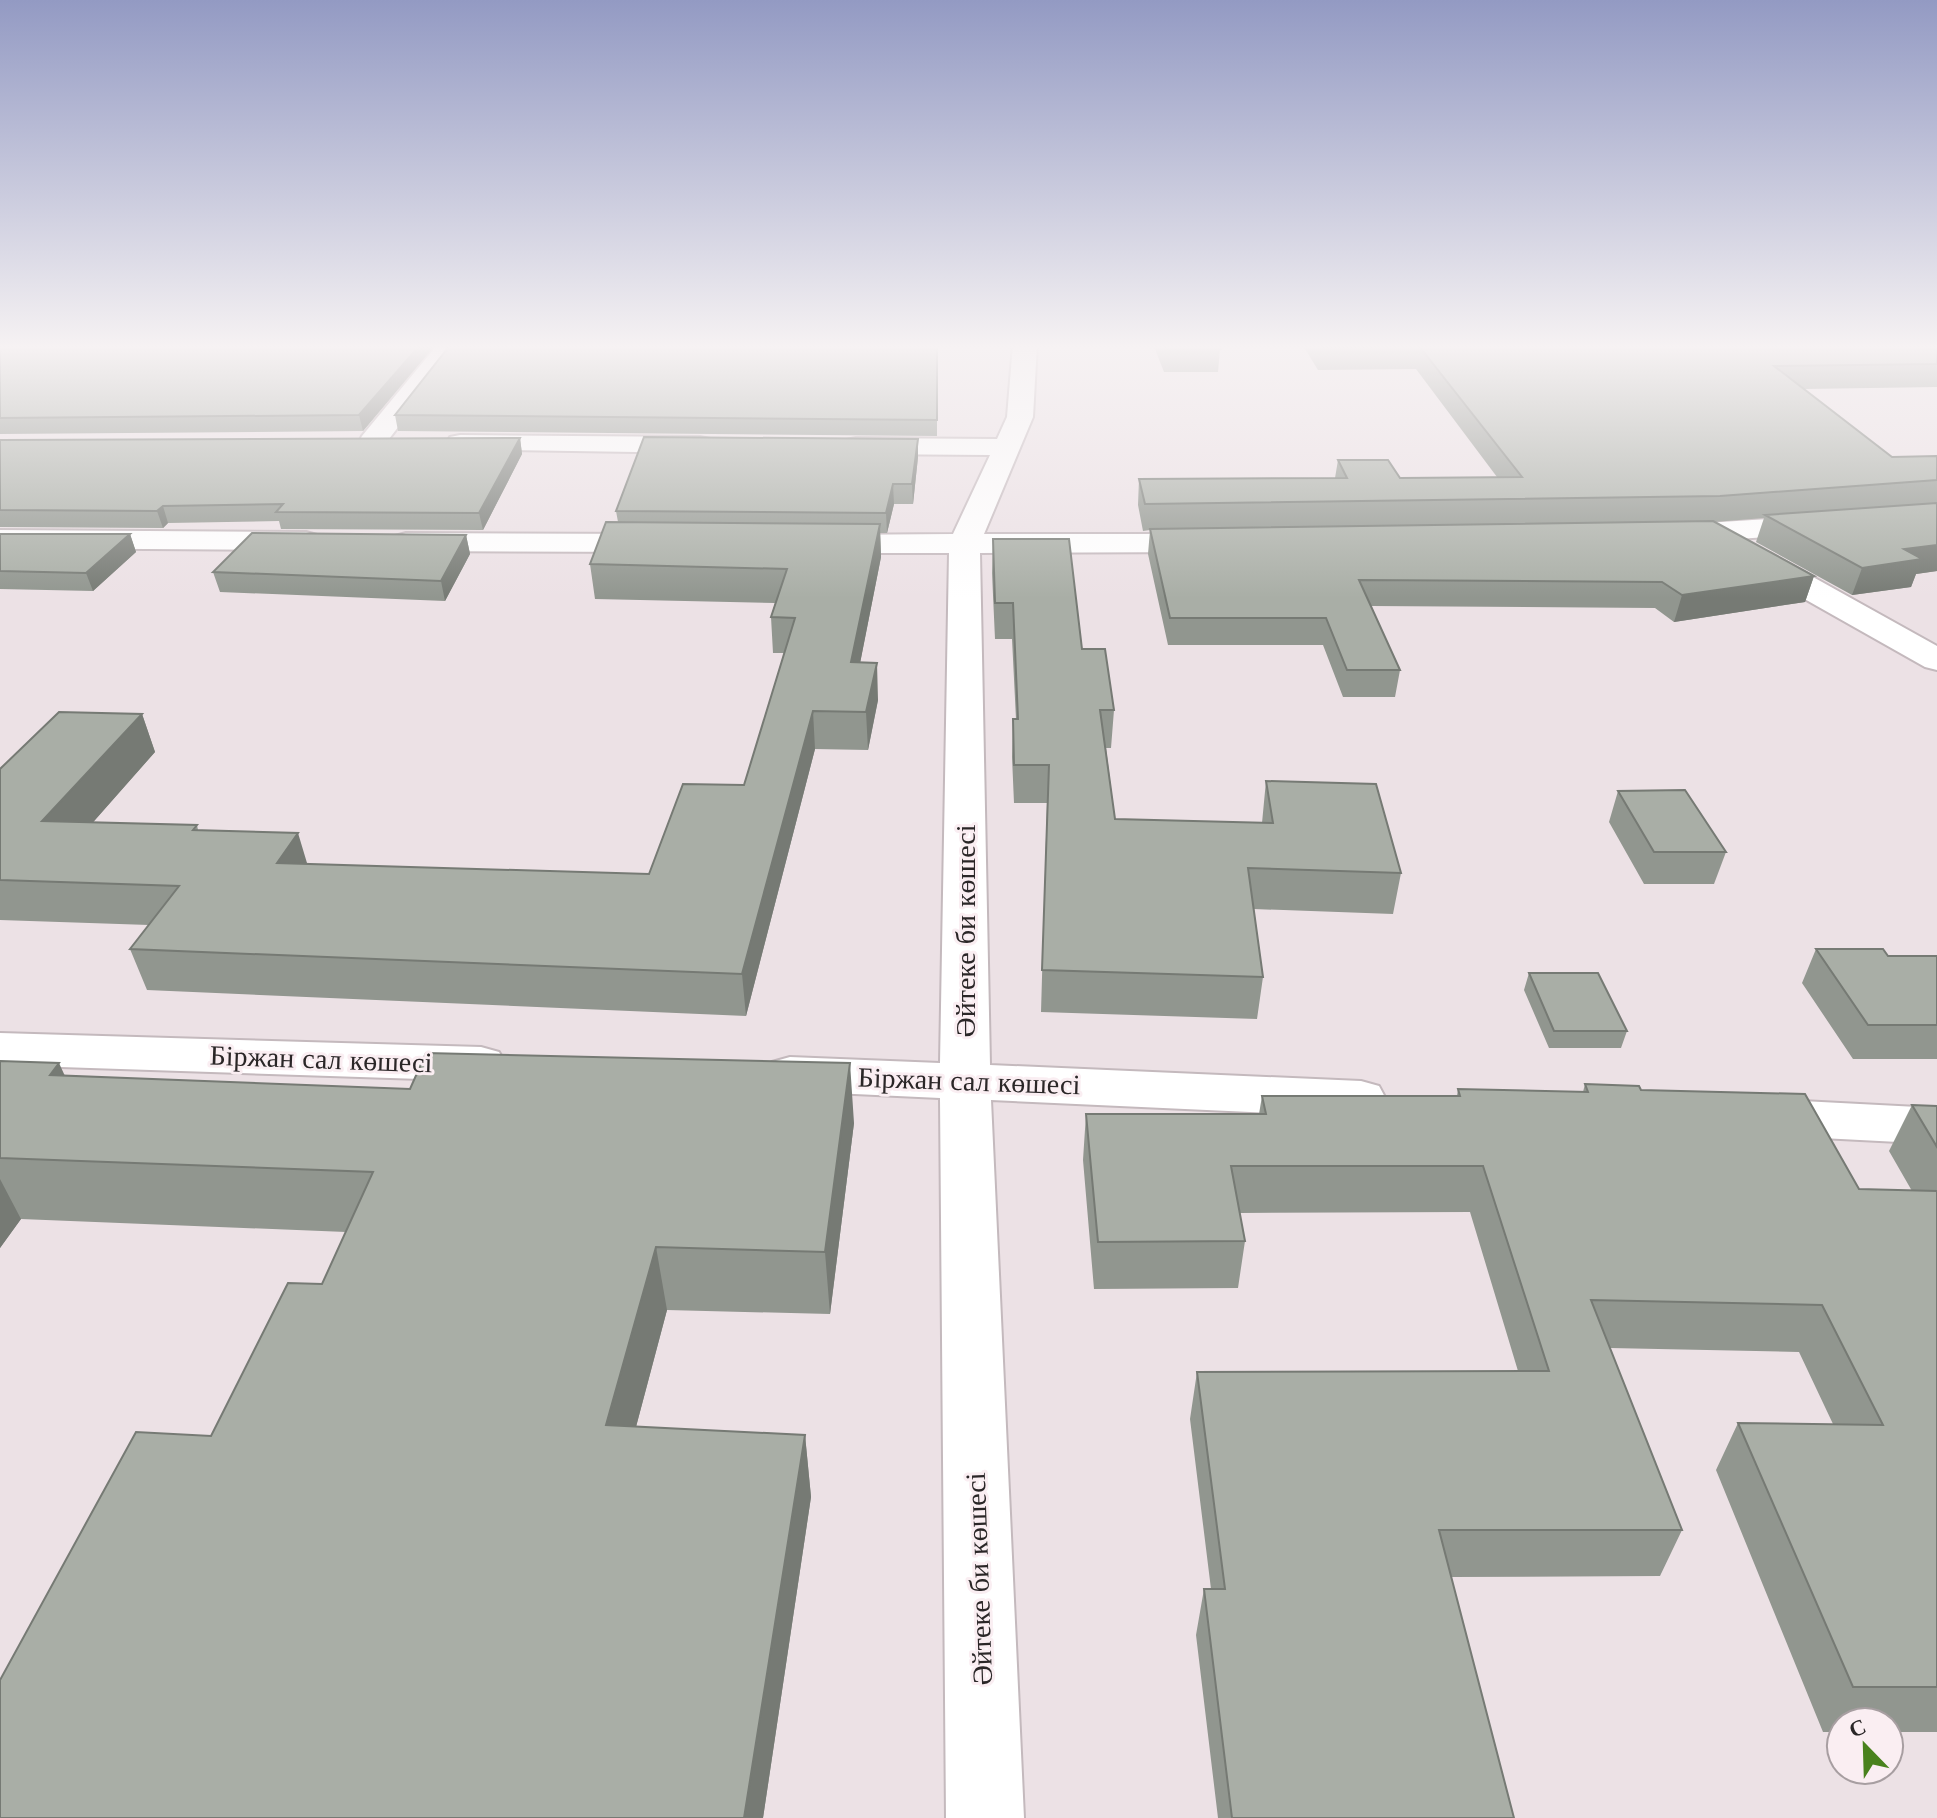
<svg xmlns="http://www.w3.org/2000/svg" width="1937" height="1818" viewBox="0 0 1937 1818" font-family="'Libre Baskerville',serif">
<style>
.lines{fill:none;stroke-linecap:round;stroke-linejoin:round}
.street-casing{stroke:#c4b9bd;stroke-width:4}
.street{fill:#fff;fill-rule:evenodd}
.wall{fill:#91968f}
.shaded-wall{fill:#767a74}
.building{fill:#a9aea6;stroke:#767a74;stroke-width:2}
.labels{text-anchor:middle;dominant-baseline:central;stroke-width:6;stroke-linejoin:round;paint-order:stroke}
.street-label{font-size:28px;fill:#2a2627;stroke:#faeef2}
</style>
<rect width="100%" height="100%" fill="#ece1e5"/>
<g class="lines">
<defs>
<path id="street" d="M 438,344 L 462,344 L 382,448 L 362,448 L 359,442 L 362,436 Z
M 1013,344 L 1037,344 L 1033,417 L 984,534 L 1210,534 L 1221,537 L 1225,543 L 1221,549 L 1210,552 L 980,553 L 990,1065 L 1361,1081 L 1379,1086 L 1386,1099 L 1379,1112 L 1361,1117 L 991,1100 L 1024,1818 L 946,1818 L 940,1098 L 790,1091 L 772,1086 L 765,1074 L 772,1062 L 790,1057 L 940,1063 L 949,553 L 822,553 L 811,551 L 807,544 L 811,537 L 822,535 L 953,534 L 990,455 L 856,454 L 846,452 L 842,446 L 846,440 L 856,438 L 997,439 L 1007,417 Z
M 460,435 L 700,437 L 710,439 L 714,445 L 710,451 L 700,453 L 450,449 L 447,443 L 450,437 Z
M 1937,508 L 1937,526 L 1674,543 L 1663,540 L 1659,534 L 1663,528 L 1674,525 Z
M 0,530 L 306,532 L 317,535 L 321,541 L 317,547 L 306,550 L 0,548 Z
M 406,533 L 658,534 L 669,537 L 673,543 L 669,549 L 658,552 L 406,551 L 395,548 L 391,542 L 395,536 Z
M 1759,551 L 1770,553 L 1937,646 L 1937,670 L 1925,667 L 1748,567 L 1743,560 L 1748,553 Z
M 0,1033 L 481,1047 L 499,1052 L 506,1064 L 499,1076 L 481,1081 L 0,1065 Z
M 1761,1099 L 1937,1108 L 1937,1144 L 1761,1135 L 1743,1130 L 1735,1117 L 1743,1104 Z"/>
</defs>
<use href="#street" class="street-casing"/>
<use href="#street" class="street"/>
</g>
<path class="wall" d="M 0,344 L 436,344 L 363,431 L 0,434 Z
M 937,344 L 937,436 L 398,431 L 395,415 Z
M 1153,344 L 1218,344 L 1220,349 L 1218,372 L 1164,372 Z
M 1302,344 L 1937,344 L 1937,387 L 1804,389 L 1892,457 L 1937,456 L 1937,571 L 1916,574 L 1911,587 L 1852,595 L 1756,542 L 1764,518 L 1714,522 L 1814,576 L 1805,602 L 1674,622 L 1655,608 L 1371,606 L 1400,670 L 1395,697 L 1343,697 L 1323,645 L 1168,645 L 1148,554 L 1150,530 L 1143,531 L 1138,505 L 1139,479 L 1335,478 L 1338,460 L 1400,478 L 1497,477 L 1416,369 L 1318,370 Z
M 520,438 L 522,454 L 483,530 L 281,529 L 279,521 L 168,523 L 163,528 L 0,527 L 0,440 Z
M 918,439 L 918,457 L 913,504 L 894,504 L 887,533 L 880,533 L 881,557 L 860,663 L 878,700 L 868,750 L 815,749 L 746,1016 L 147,990 L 130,949 L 149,925 L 0,920 L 0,769 L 142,714 L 155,752 L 92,823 L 197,825 L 198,830 L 308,864 L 649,874 L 744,785 L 784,653 L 773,653 L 771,617 L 775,603 L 595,599 L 590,564 L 618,522 L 616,511 Z
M 0,534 L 130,534 L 136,552 L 93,591 L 0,589 Z
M 466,535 L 470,554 L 445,601 L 220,592 L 213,572 Z
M 993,539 L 1082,649 L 1114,710 L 1111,748 L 1106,748 L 1115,819 L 1262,823 L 1266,781 L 1401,873 L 1393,914 L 1254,909 L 1263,977 L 1257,1019 L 1041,1012 L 1047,803 L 1014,803 L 1012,757 L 1013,719 L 1016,719 L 1012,639 L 995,639 L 992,573 Z
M 1618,791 L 1726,852 L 1714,884 L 1644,884 L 1609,822 Z
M 1816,949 L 1888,956 L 1937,956 L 1937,1059 L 1853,1059 L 1802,983 Z
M 1529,973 L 1627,1031 L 1621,1048 L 1549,1048 L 1524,990 Z
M 0,1061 L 65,1075 L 854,1123 L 830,1314 L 667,1310 L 636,1427 L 805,1435 L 811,1497 L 763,1818 L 0,1818 L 211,1436 L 322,1284 L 346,1232 L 21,1219 L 0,1248 Z
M 1585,1084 L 1641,1090 L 1859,1189 L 1912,1191 L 1889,1151 L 1912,1105 L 1937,1106 L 1937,1732 L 1889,1732 L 1889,1722 L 1841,1722 L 1841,1732 L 1823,1732 L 1716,1470 L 1738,1423 L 1833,1424 L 1799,1352 L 1610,1348 L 1682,1530 L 1660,1576 L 1451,1577 L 1514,1818 L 1218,1818 L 1196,1635 L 1204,1589 L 1211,1589 L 1190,1419 L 1197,1372 L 1518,1371 L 1470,1212 L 1240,1213 L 1245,1241 L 1238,1288 L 1094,1289 L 1083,1160 L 1086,1114 L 1259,1114 L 1262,1096 L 1457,1096 L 1458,1089 L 1583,1092 Z"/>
<path class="shaded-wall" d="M 421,344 L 436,344 L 363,431 L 359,415 Z
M 520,438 L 522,454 L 483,530 L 479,513 Z
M 918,439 L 918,457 L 913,504 L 912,484 Z
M 893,484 L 894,504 L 887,533 L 886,513 Z
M 163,506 L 168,523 L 163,528 L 157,511 Z
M 880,524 L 881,557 L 853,699 L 851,662 Z
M 130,534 L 136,552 L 93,591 L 86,573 Z
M 466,535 L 470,554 L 445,601 L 441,581 Z
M 1937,545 L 1937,571 L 1916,574 L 1911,587 L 1852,595 L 1862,568 L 1904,549 Z
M 1814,576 L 1805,602 L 1674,622 L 1682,595 Z
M 877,663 L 878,700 L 868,750 L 866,712 Z
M 813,711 L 815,749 L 746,1016 L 742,974 Z
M 142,714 L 155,752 L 59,861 L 42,821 Z
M 298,833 L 310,873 L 277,863 Z
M 59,1063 L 87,1124 L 50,1075 Z
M 850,1063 L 854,1123 L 830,1314 L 825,1252 Z
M 0,1179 L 21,1219 L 0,1248 Z
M 656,1247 L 667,1310 L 620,1487 L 606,1425 Z
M 805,1435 L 811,1497 L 763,1818 L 744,1818 Z"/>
<path class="building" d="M 0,344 L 421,344 L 359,415 L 0,418 Z
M 451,344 L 937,344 L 937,420 L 395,415 Z
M 1163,344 L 1218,344 L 1220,349 L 1166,350 Z
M 1319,344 L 1937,344 L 1937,364 L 1774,366 L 1892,457 L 1937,456 L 1937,480 L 1720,496 L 1145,504 L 1139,479 L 1347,478 L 1338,460 L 1388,460 L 1400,478 L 1522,477 L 1419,346 L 1321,347 Z
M 644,437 L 918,439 L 912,484 L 893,484 L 886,513 L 616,511 Z
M 520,438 L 479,513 L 276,512 L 283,504 L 163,506 L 157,511 L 0,510 L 0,440 Z
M 1937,503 L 1937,545 L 1904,549 L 1922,559 L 1862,568 L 1765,515 Z
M 1713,521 L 1814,576 L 1682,595 L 1662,582 L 1359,580 L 1400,670 L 1347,670 L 1326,618 L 1170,618 L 1150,529 Z
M 606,522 L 880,524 L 851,662 L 877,663 L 866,712 L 813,711 L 742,974 L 130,949 L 179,886 L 0,880 L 0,769 L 59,712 L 142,714 L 42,821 L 197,825 L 193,830 L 298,833 L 277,863 L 649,874 L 683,784 L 744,785 L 795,618 L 771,617 L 787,569 L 590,564 Z
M 252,533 L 466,535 L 441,581 L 213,572 Z
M 0,534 L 130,534 L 86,573 L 0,571 Z
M 993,539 L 1069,539 L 1082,649 L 1105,649 L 1114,710 L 1100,710 L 1115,819 L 1273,823 L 1266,781 L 1376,784 L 1401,873 L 1248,868 L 1263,977 L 1042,970 L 1049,765 L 1014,765 L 1013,719 L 1018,719 L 1013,603 L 995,603 Z
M 1685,790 L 1726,852 L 1654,852 L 1618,791 Z
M 1816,949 L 1883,949 L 1888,956 L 1937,956 L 1937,1025 L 1868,1025 Z
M 1529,973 L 1598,973 L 1627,1031 L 1554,1031 Z
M 426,1053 L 850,1063 L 825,1252 L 656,1247 L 606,1425 L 805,1435 L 744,1818 L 0,1818 L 0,1680 L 136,1432 L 211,1436 L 288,1283 L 322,1284 L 373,1172 L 0,1158 L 0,1061 L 59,1063 L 50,1075 L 410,1089 Z
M 1585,1084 L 1639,1086 L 1641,1090 L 1805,1094 L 1859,1189 L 1937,1191 L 1937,1687 L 1853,1687 L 1738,1423 L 1883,1425 L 1822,1305 L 1591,1300 L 1682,1530 L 1439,1530 L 1514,1818 L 1232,1818 L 1204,1589 L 1225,1589 L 1197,1372 L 1549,1371 L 1483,1166 L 1231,1166 L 1245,1241 L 1098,1242 L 1086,1114 L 1266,1114 L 1262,1096 L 1460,1096 L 1458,1089 L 1588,1092 Z
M 1912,1105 L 1937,1106 L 1937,1147 Z"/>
<linearGradient id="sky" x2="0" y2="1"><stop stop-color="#939ac3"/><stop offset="0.58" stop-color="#f6f2f3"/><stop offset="1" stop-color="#f6f2f3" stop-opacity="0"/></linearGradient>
<rect width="1937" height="598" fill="url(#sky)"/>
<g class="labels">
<g class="street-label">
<text transform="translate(965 931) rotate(-90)">Әйтеке би көшесі</text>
<text transform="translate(321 1059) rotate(2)">Біржан сал көшесі</text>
<text transform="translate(969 1081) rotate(2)">Біржан сал көшесі</text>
<text transform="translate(979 1579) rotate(-92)">Әйтеке би көшесі</text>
</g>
</g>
<g transform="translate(1865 1746) rotate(337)"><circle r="38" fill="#faeef2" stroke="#a79ea1" stroke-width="2"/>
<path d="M0-6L14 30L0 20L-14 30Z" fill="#49821d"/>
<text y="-12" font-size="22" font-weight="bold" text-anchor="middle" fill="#2a2627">С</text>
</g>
</svg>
